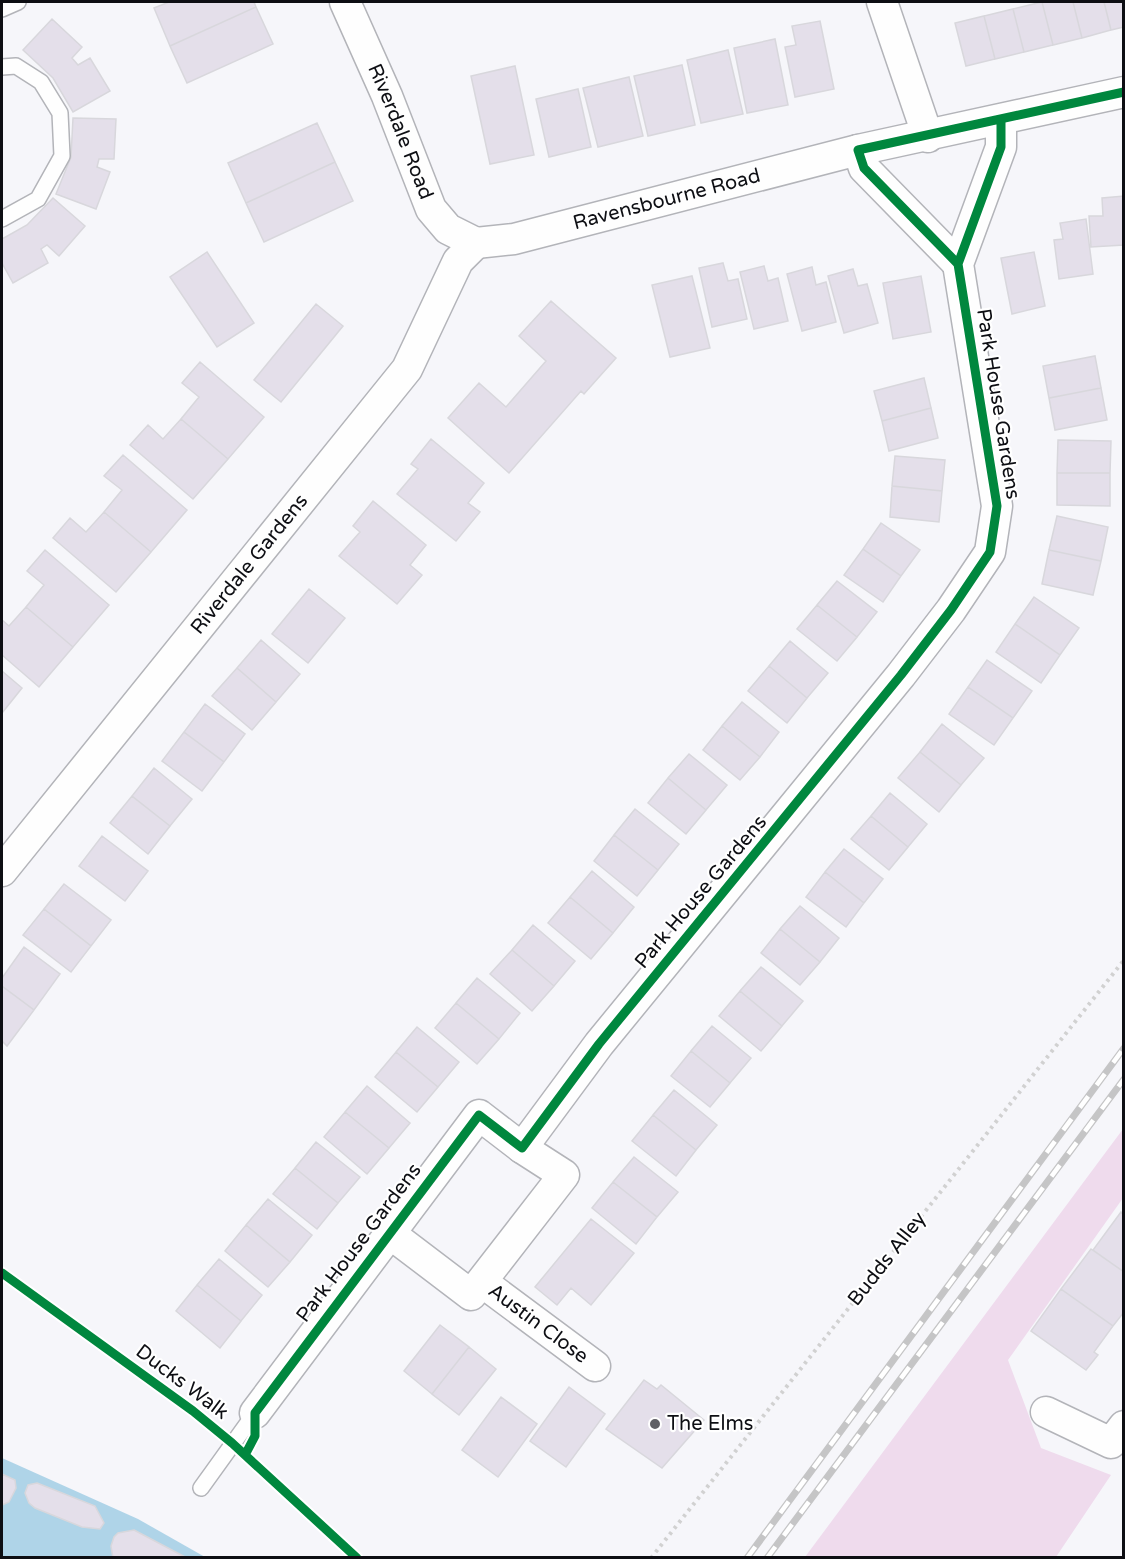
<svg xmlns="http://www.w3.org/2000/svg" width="1125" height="1559" viewBox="0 0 1125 1559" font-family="'Varela Round',sans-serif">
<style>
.green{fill:#efdbed}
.water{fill:#afd4e8}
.building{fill:#e4dfea;stroke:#d8d7dc;stroke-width:1.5}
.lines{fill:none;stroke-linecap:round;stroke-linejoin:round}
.lane-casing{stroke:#b3b4b9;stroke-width:18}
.street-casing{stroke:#b3b4b9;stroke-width:33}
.path{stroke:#d1d1d1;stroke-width:4;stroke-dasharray:3 4.5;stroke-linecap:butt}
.lane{stroke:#fefefe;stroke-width:15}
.street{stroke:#fefefe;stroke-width:30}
.rail-casing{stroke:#c5c5c6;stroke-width:7}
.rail{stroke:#fff;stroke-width:4.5;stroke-dasharray:14;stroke-linecap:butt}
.cycleway-casing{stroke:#fff;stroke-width:13}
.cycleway{stroke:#00873e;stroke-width:9}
.poi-dot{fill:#5f5f64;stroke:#fff;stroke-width:2}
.labels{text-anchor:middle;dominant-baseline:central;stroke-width:4.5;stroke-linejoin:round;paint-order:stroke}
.street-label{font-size:20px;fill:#0d0e13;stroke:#fff}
.poi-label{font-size:20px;fill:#0d0e13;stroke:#fff;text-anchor:start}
</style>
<rect width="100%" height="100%" fill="#f6f6fa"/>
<path class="green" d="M 1123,1129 L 1123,1198 L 1008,1360 L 1041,1448 L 1111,1475 L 1056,1557 L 805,1557 Z"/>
<path class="water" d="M 2,1458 L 138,1519 L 205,1557 L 2,1558 Z"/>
<path class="building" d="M 169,2 L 254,2 L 256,7 L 170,46 L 154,8 Z
M 1042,2 L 1073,2 L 1082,38 L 1053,45 Z
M 1042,2 L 1053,45 L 1024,52 L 1013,9 Z
M 1073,2 L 1104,2 L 1111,30 L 1082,38 Z
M 1104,2 L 1124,2 L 1124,27 L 1111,30 Z
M 256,7 L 273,44 L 187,83 L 170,46 Z
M 1013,9 L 1024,52 L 995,59 L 984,16 Z
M 984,16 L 995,59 L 966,66 L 955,23 Z
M 52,19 L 82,47 L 72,58 L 78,65 L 90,58 L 110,91 L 73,112 L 53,78 L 23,50 Z
M 820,21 L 834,89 L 795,97 L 785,47 L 796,45 L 792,26 Z
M 775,39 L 788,105 L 747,113 L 734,48 Z
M 728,50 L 743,114 L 701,123 L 687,60 Z
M 682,65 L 695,125 L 648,136 L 634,76 Z
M 515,66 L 534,155 L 490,164 L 471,76 Z
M 629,77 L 643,136 L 598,147 L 583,88 Z
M 578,89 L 591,147 L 549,157 L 536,99 Z
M 73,118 L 116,119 L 114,159 L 99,159 L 97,167 L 110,172 L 96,209 L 56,194 L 71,157 Z
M 317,123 L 335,162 L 246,203 L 228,163 Z
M 335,162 L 353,201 L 264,242 L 246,203 Z
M 1124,196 L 1124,245 L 1091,247 L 1089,216 L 1103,216 L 1102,198 Z
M 53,198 L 85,226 L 59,256 L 47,245 L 41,249 L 48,263 L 13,283 L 2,263 L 2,239 L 27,225 Z
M 1086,219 L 1093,274 L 1059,279 L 1054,240 L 1063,239 L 1060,223 Z
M 207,252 L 254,323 L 217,347 L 170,277 Z
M 1034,252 L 1045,306 L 1012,314 L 1001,258 Z
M 723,263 L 728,281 L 738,279 L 747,319 L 712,327 L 699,268 Z
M 764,266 L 768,281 L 778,278 L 788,321 L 754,329 L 740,272 Z
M 812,267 L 816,285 L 826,282 L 836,322 L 802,331 L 787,274 Z
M 853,269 L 858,286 L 867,284 L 878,323 L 844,333 L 828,276 Z
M 692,276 L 710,348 L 670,357 L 652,285 Z
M 921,276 L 931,332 L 893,339 L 883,283 Z
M 551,301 L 616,358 L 584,394 L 581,391 L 509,473 L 448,418 L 479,383 L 506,407 L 546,361 L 519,336 Z
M 316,304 L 343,326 L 281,402 L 254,380 Z
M 1095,356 L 1101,388 L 1049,398 L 1043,366 Z
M 200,362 L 264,417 L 228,459 L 181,419 L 199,397 L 182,383 Z
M 924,378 L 931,408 L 882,421 L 874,391 Z
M 1101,388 L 1107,420 L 1055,430 L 1049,398 Z
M 931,408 L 938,438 L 889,451 L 882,421 Z
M 181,419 L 228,459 L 193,499 L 130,445 L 148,425 L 163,439 Z
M 431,439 L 484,483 L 468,503 L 480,512 L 456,541 L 397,494 L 418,469 L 411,464 Z
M 1058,440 L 1111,441 L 1110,473 L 1057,473 Z
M 123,455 L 187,510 L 151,552 L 104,512 L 122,490 L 104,476 Z
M 895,456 L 945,460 L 942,491 L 892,486 Z
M 1057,473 L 1110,473 L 1110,506 L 1057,505 Z
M 892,486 L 942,491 L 939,522 L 890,517 Z
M 373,501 L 426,545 L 410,565 L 422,575 L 397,604 L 339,556 L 360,532 L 353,526 Z
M 104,512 L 151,552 L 116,592 L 53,538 L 70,518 L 86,532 Z
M 1057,516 L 1108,527 L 1101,561 L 1049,550 Z
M 881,523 L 920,550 L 901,576 L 863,549 Z
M 863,549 L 901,576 L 883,602 L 844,575 Z
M 45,550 L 109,605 L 73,647 L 26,607 L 44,585 L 27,571 Z
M 1049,550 L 1101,561 L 1093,595 L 1042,584 Z
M 837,581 L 877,612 L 857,637 L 817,605 Z
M 309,589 L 345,618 L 308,663 L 272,634 Z
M 1034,597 L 1079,628 L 1060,655 L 1015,624 Z
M 817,605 L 857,637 L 837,661 L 797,629 Z
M 26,607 L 73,647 L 39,687 L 2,655 L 2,620 L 9,626 Z
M 1015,624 L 1060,655 L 1041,683 L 996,652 Z
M 261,640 L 300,674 L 276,702 L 237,668 Z
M 790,641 L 828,673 L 807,698 L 769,666 Z
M 987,660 L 1032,691 L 1013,718 L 968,687 Z
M 769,666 L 807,698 L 787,723 L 748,691 Z
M 237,668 L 276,702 L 252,730 L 212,696 Z
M 2,671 L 22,688 L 2,713 Z
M 968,687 L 1013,718 L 994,745 L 949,714 Z
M 742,702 L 779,732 L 760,757 L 722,726 Z
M 205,704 L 245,734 L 224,762 L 184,732 Z
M 942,724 L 984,758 L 961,785 L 920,752 Z
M 722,726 L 760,757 L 740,780 L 703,750 Z
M 184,732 L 224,762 L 202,791 L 162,761 Z
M 920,752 L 961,785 L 939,812 L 898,778 Z
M 689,754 L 727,785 L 706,810 L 668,778 Z
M 154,768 L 192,799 L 170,826 L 132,796 Z
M 668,778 L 706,810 L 686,834 L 648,803 Z
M 890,793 L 927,824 L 908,847 L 871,816 Z
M 132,796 L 170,826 L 148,854 L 110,823 Z
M 635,809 L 679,844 L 658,870 L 614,835 Z
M 871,816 L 908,847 L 889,870 L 851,839 Z
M 614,835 L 658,870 L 637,896 L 594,861 Z
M 102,836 L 148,871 L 125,901 L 79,866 Z
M 844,849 L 883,879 L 864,903 L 825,872 Z
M 592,871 L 634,907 L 613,933 L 570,897 Z
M 825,872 L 864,903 L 846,927 L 806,897 Z
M 64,884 L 111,920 L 91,946 L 44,909 Z
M 570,897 L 613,933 L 591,959 L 548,923 Z
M 800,906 L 839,938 L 820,962 L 780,929 Z
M 44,909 L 91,946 L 71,972 L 23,935 Z
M 533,925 L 575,961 L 554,986 L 512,950 Z
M 780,929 L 820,962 L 800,985 L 761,953 Z
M 24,947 L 60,974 L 34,1010 L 2,986 L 2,978 Z
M 512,950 L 554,986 L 532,1011 L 490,974 Z
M 761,967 L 803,1001 L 782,1026 L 740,991 Z
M 477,978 L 520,1013 L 499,1039 L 456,1003 Z
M 2,986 L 34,1010 L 7,1046 L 2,1041 Z
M 740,991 L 782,1026 L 761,1051 L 719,1016 Z
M 456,1003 L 499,1039 L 477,1064 L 435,1028 Z
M 712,1026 L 751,1058 L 730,1083 L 691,1051 Z
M 417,1027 L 459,1062 L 438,1087 L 396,1052 Z
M 691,1051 L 730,1083 L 710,1107 L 671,1076 Z
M 396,1052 L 438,1087 L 417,1112 L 375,1077 Z
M 367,1086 L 410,1123 L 389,1148 L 345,1112 Z
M 674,1090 L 717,1125 L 696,1150 L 653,1115 Z
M 345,1112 L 389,1148 L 367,1174 L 324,1137 Z
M 653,1115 L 696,1150 L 676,1176 L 632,1141 Z
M 316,1142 L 360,1177 L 338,1203 L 295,1168 Z
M 634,1157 L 678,1192 L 657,1217 L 613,1182 Z
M 295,1168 L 338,1203 L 317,1229 L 273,1194 Z
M 613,1182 L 657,1217 L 636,1244 L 592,1208 Z
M 268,1199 L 312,1235 L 290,1262 L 246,1225 Z
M 1121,1212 L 1124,1215 L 1124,1272 L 1093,1250 Z
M 591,1219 L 634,1253 L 591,1305 L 571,1288 L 557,1305 L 535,1287 Z
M 246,1225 L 290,1262 L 268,1287 L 225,1251 Z
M 1091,1249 L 1124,1272 L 1124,1312 L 1113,1326 L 1061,1289 Z
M 219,1259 L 262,1295 L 241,1321 L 197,1285 Z
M 197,1285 L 241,1321 L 220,1348 L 176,1311 Z
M 1061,1289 L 1113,1326 L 1094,1352 L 1098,1355 L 1086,1370 L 1031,1331 Z
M 440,1325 L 469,1347 L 432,1394 L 404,1371 Z
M 469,1347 L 496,1369 L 459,1415 L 432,1394 Z
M 644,1380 L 657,1389 L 661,1385 L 704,1420 L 662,1468 L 606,1429 Z
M 569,1387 L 605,1414 L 566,1467 L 530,1441 Z
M 501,1397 L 537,1424 L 498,1477 L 462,1450 Z
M 2,1474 L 15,1480 L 16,1488 L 9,1502 L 2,1505 Z
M 37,1483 L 95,1506 L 104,1523 L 100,1529 L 82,1527 L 35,1508 L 29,1503 L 25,1493 L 28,1485 Z
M 134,1530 L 187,1558 L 113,1558 L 111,1546 L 114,1537 L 118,1533 Z"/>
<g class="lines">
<defs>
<path id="lane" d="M 2,9 L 18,2
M 2,67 L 16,66 L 41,82 L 60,113 L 62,156 L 38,199 L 2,219
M 201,1488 L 255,1413"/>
<g id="street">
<path id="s1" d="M 345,2 L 387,96 L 431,209 L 448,229 L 476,243"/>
<path d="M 882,2 L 928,137"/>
<path d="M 858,150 L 864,168 L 958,264"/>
<path id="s2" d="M 476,243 L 514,239 L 858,150 L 1124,92"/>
<path id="s3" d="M 2,871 L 407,369 L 458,261 L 476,243"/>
<path d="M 388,1232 L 471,1295 L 564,1175 L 522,1148"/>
<path id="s4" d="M 482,1282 L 595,1366"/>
<path d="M 1046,1412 L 1111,1443 L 1124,1426"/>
<path d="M 255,1413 L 479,1115 L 522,1148 L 599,1044 L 901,675 L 951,610 L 990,552 L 997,506 L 958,264 L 1001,147 L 1001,120"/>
</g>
</defs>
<use href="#lane" class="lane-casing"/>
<use href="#street" class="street-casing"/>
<path class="path" d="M 651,1558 L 1124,960"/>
<use href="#lane" class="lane"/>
<use href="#street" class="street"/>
<defs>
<path id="rail" d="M 747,1558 L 1124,1048
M 767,1558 L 1124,1079"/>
</defs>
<use href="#rail" class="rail-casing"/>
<use href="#rail" class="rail"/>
<defs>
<path id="cycleway" d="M 958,264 L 864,168 L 858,150 L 1124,92
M 2,1273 L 193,1411 L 232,1443 L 357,1558
M 245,1455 L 255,1436 L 255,1413 L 479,1115 L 522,1148 L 599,1044 L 901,675 L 951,610 L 990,552 L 997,506 L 958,264 L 1001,147 L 1001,120"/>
</defs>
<use href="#cycleway" class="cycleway-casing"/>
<use href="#cycleway" class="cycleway"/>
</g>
<circle class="poi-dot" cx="655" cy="1424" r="6"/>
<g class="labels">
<g class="street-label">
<text stroke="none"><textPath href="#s1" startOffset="141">Riverdale Road</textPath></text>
<text stroke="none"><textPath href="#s2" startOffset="196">Ravensbourne Road</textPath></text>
<text transform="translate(998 404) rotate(81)">Park House Gardens</text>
<text stroke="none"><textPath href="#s3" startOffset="394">Riverdale Gardens</textPath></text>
<text transform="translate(701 892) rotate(-50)">Park House Gardens</text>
<text transform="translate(359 1243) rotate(-53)">Park House Gardens</text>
<text transform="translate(887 1259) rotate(-52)">Budds Alley</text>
<text stroke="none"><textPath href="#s4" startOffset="70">Austin Close</textPath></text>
<text transform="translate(182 1382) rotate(37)">Ducks Walk</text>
</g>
<g class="poi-label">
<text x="667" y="1424">The Elms</text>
</g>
</g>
<rect width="1125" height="1559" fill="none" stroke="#0d0e13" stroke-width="6"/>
</svg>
